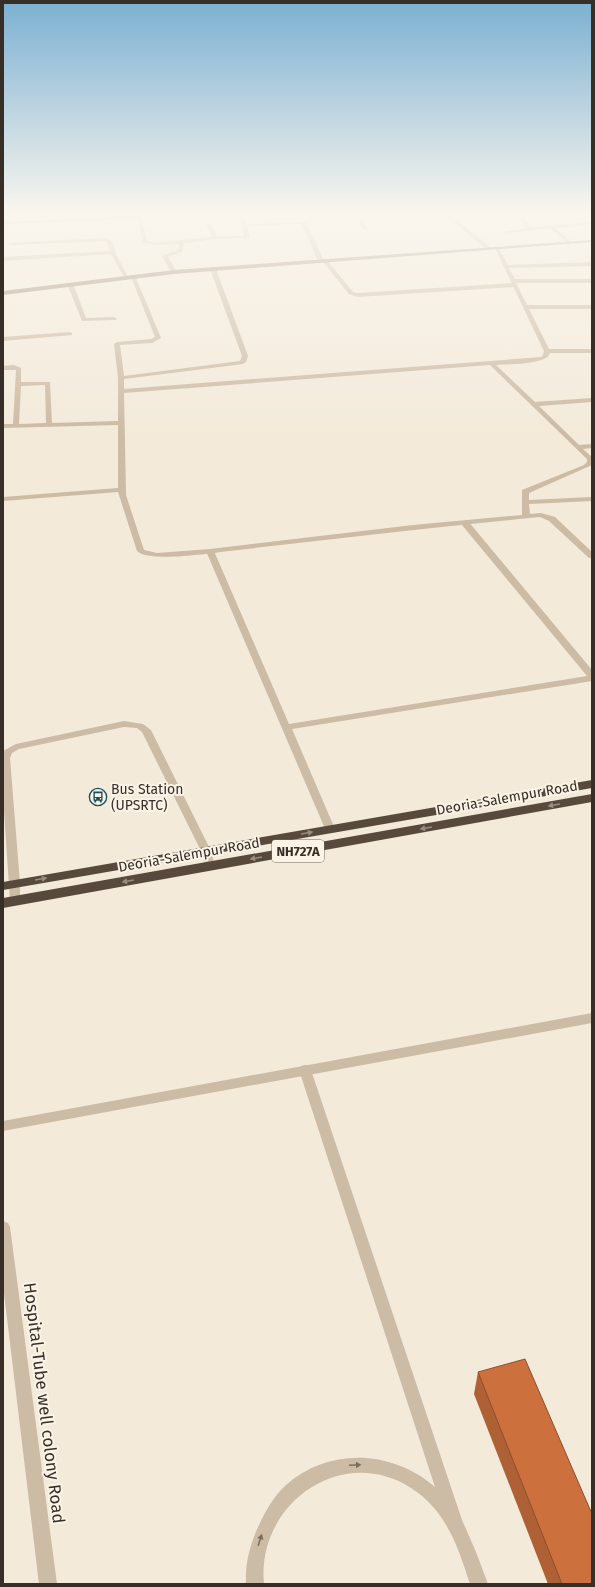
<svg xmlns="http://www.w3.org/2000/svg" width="595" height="1587" viewBox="0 0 595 1587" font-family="'Fira Sans',sans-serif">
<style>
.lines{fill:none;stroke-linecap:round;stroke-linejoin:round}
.lane{fill:#ccbba5;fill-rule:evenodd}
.street{fill:#ccbba5;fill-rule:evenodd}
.secondary{fill:#9f8a76;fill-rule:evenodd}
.highway{fill:#58493d;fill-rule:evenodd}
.wall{fill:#af6035}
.building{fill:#cc703e;stroke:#8f4e2b}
.oneway{fill:#998d81}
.oneway2{fill:#7a6d60}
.labels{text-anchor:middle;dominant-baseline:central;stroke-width:4;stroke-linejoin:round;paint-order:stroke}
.shield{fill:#faf3e6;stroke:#726960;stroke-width:1}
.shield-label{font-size:13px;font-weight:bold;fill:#372e27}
.poi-label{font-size:14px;fill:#372e27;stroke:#faf3e6;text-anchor:start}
.street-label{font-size:14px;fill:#372e27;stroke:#faf3e6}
.near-street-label{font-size:17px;fill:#372e27;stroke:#faf3e6}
</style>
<rect width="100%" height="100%" fill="#f3eada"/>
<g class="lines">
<path class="lane" d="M 323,260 L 327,260 L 353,292 L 357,293 L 515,283 L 518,285 L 515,287 L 357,297 L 349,294 L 323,262 Z
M 462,521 L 468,521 L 592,670 L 592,681 L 292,729 L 335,829 L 330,832 L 326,831 L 206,551 L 210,549 L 214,551 L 289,724 L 587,676 L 462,525 Z
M 124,721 L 143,724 L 151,730 L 211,851 L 215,867 L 214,870 L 206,870 L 201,851 L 142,732 L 137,728 L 124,727 L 19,749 L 12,753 L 10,758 L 20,883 L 20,901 L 19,904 L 11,904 L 10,901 L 3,796 L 3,751 L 16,744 Z
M 305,1065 L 309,1066 L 311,1070 L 462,1520 L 476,1552 L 488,1584 L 470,1584 C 458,1547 446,1510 411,1488 C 341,1443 256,1505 264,1584 L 246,1584 C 245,1563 250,1544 259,1525 C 266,1510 274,1496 286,1485 C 329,1447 392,1450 435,1487 L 299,1070 L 301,1066 Z"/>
<path class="street" d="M 38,211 L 36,212 L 3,214 L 3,212 Z
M 139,211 L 143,211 L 142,219 L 147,241 L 156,243 L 212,237 L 206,224 L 208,223 L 210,224 L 217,236 L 244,236 L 239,211 L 243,211 L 246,224 L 306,222 L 324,261 L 321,263 L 318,261 L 302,224 L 247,226 L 249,238 L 215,239 L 184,243 L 182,252 L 168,257 L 177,272 L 174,274 L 171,272 L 162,256 L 178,250 L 179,244 L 156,245 L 143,243 L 138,219 L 3,224 L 3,222 L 138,216 Z
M 355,211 L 359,211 L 367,230 L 363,229 Z
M 440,211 L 445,211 L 490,247 L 490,249 L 486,249 Z
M 511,211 L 516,211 L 532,227 L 592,222 L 592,224 L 555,228 L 570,241 L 568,243 L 550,228 L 503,234 L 503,232 L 527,228 Z
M 107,238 L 112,241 L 117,256 L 129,279 L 125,279 L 111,254 L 3,261 L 3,257 L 110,251 L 106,241 L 8,245 L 10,243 Z
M 494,246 L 498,247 L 508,265 L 592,262 L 592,266 L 509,268 L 515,279 L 592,279 L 592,283 L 516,283 L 527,305 L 592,305 L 592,309 L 529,309 L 549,349 L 592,349 L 592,353 L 550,353 C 547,365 507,364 496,365 L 535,402 L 592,398 L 592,402 L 539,406 L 579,445 L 592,444 L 592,448 L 583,449 L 592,457 L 592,465 L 529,493 L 529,500 L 592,497 L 592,501 L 529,504 L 530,514 L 541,513 L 555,517 L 592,552 L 592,558 L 589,558 L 549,521 L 540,517 C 437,527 333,539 229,551 C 211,553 149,563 137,551 L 118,492 L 3,501 L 3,497 L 118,488 L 118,425 L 3,428 L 3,424 L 13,424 L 16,370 L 3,370 L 3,366 L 14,365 L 21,368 L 21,382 L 50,382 L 52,423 L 118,421 L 118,378 L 114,344 L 117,342 L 151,339 L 155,337 L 131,277 L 136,278 L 161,338 L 152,343 L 120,345 L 124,376 L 240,361 L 242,356 L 210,269 L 213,267 L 216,269 L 248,356 L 246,362 L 243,364 L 124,379 L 124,389 L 541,357 L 543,355 L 544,351 ZM 490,365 L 587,459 L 587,462 L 584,465 L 522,490 L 522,515 L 413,525 L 210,549 L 157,553 L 144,550 L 126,495 L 124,393 ZM 45,385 L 46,423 L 19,424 L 21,386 Z
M 71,284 L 74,286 L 86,318 L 114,317 L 117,319 L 116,320 L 82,321 L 68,286 Z
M 70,332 L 72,333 L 72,335 L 3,341 L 3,337 Z
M 592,1013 L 592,1023 L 3,1131 L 3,1121 Z
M 3,1221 L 8,1223 L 10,1227 L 57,1584 L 39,1584 L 3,1285 Z"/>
<path class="secondary" d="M 592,240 L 592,242 L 174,274 L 3,295 L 3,291 L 174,270 Z"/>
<path class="highway" d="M 592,780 L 592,788 L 3,890 L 3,882 Z
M 592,794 L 592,802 L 3,908 L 3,898 Z"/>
</g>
<path class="wall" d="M 478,1372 L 592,1584 L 548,1584 L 474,1394 Z"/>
<path class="building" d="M 525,1359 L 592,1514 L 592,1584 L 562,1584 L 478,1372 Z"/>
<defs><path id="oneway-solid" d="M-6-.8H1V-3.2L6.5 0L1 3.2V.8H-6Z"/></defs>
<g class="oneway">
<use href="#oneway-solid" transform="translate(554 805) rotate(170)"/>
<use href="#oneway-solid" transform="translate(426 828) rotate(170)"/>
<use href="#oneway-solid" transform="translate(307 833) rotate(-10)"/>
<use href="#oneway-solid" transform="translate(256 858) rotate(170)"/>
<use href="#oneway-solid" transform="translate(41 879) rotate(-10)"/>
<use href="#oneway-solid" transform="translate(128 881) rotate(170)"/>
</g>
<g class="oneway2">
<use href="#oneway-solid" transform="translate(355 1465) rotate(-3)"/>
<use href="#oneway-solid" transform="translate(260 1540) rotate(-72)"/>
</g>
<linearGradient id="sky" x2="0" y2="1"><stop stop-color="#7bb0d2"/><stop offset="0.49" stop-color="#faf6ee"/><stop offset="1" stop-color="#faf6ee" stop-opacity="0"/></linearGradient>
<rect width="595" height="433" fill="url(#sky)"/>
<defs>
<symbol id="bus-ring" viewBox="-11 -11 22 22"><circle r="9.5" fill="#faf3e6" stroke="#1a4f5b" stroke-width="1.5"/><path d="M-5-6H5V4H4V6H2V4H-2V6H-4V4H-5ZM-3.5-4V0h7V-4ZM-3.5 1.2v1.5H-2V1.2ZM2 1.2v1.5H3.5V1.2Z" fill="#1a4f5b"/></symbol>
</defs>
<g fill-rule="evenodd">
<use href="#bus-ring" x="88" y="787" width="20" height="20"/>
</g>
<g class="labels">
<rect class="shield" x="272" y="840" width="52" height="22" rx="3"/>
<g class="shield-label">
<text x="298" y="851">NH727A</text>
</g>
<g class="poi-label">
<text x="111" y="789">Bus Station<tspan x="111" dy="16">(UPSRTC)</tspan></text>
</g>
<g class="street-label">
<text transform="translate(507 798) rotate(-10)">Deoria-Salempur Road</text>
<text transform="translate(189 855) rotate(-10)">Deoria-Salempur Road</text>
</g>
<g class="near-street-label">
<text transform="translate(44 1403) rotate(83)">Hospital-Tube well colony Road</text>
</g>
</g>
<rect width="595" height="1587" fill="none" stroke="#372e27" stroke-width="8"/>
</svg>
